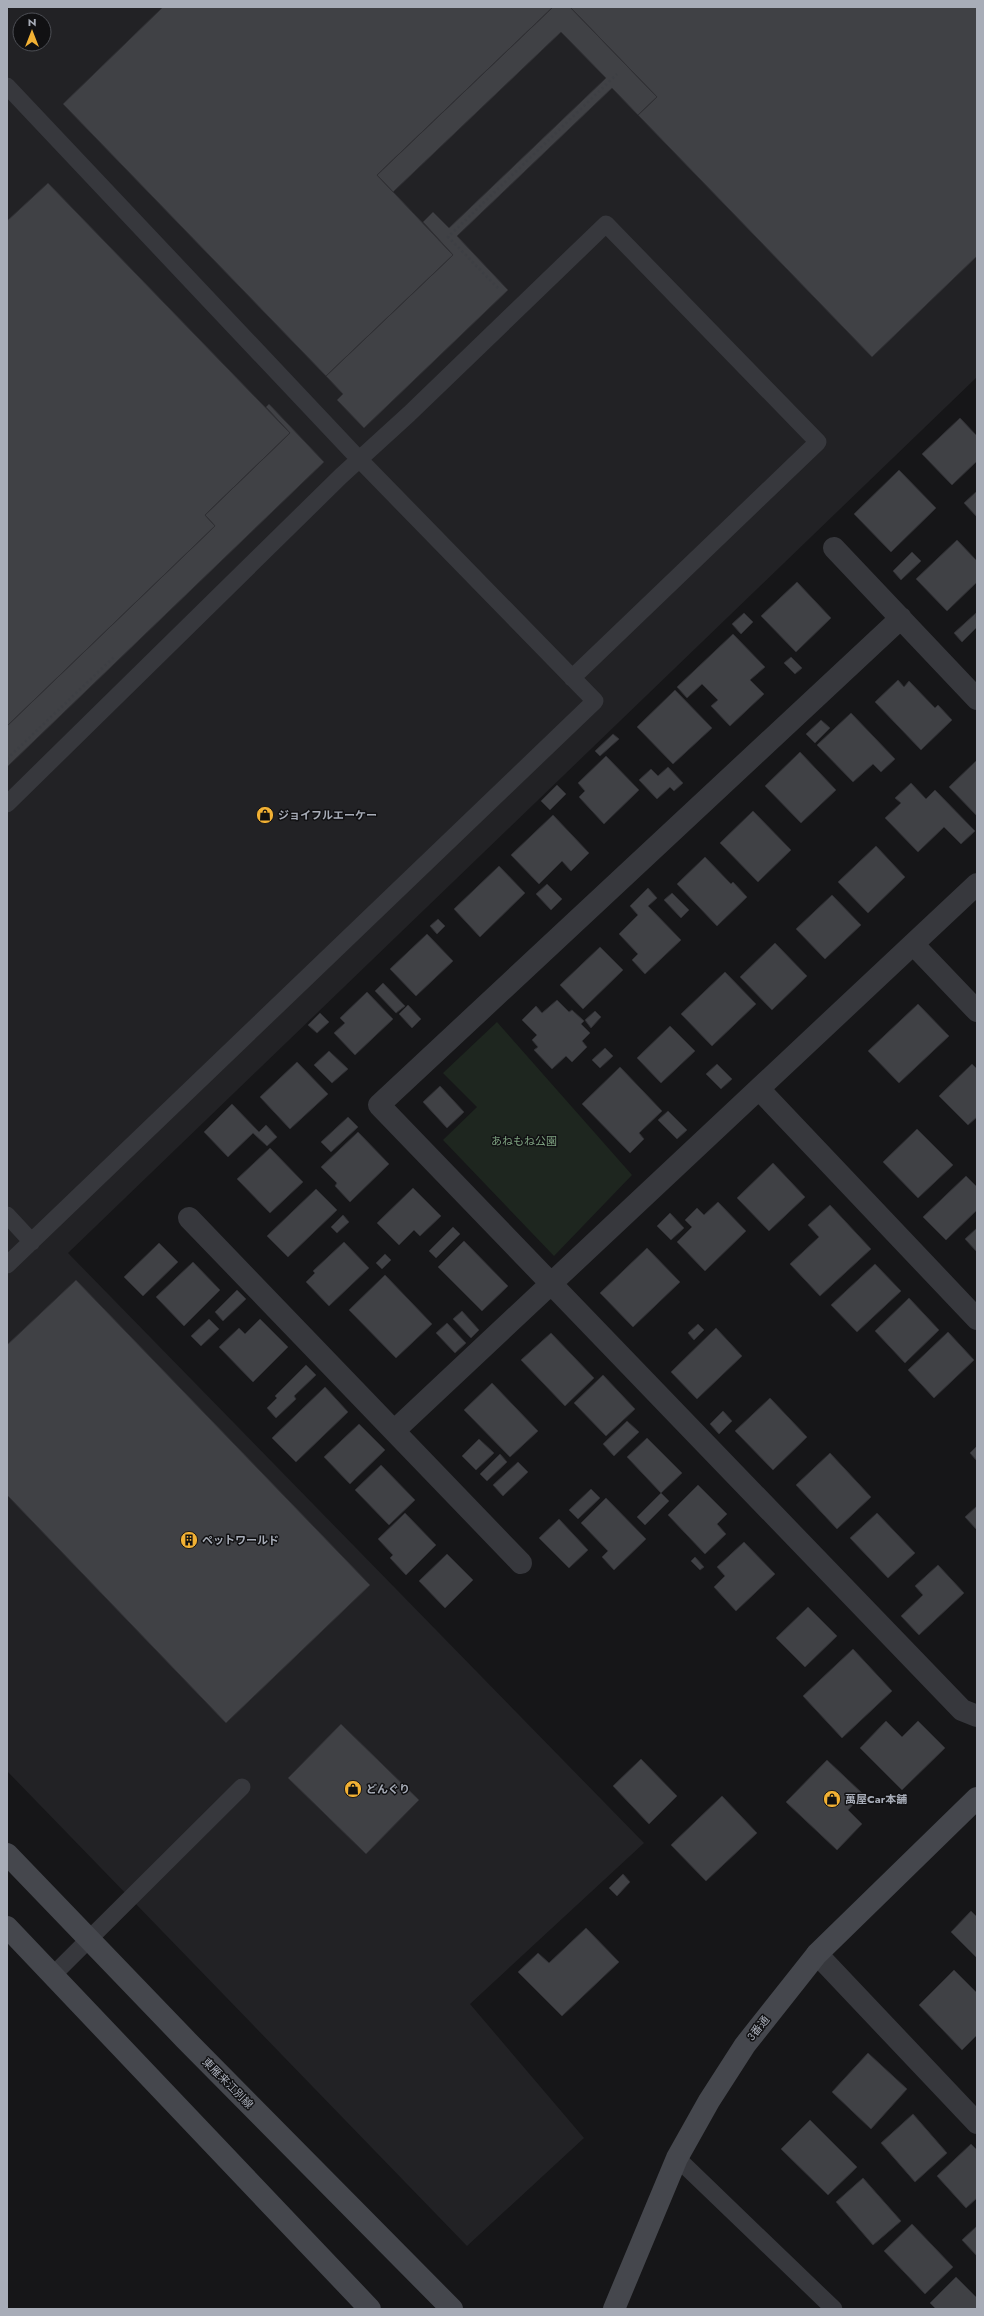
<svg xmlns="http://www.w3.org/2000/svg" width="984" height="2316" viewBox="0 0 984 2316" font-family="Jost,'Noto Sans JP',sans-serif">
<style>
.built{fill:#222225;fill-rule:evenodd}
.green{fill:#1e261f}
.building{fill:#404145;stroke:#303034}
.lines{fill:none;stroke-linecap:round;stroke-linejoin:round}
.path{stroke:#3d3f44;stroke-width:2.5;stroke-dasharray:2 3;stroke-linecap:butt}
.service{stroke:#37383d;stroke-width:17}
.minor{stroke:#37383d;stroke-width:22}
.secondary{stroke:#45474d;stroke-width:22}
.labels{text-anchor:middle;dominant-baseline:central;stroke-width:3;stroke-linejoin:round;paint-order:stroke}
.poi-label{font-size:11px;font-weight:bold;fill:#a8adb8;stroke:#111113;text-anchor:start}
.park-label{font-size:11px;fill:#7fa381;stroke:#111113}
.street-label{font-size:11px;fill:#a8adb8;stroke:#111113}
</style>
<rect width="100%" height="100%" fill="#161618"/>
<path class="built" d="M 10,7 L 977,7 L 977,377 L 68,1253 L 644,1843 L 470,2004 L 584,2138 L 467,2246 L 7,1771 L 7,10 ZM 20,20 L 44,20 L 44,44 L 20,44 Z"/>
<path class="green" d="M 497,1022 L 632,1175 L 554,1256 L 443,1140 L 477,1107 L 443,1073 Z"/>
<path class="building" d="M 163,7 L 553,7 L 377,175 L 453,255 L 326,376 L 63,104 Z
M 553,7 L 570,7 L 657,97 L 638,115 L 612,88 L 457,236 L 508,290 L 364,428 L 337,400 L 343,394 L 326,376 L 453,255 L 423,222 L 433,212 L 449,228 L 606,78 L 561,32 L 393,192 L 377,175 Z
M 570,7 L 977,7 L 977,256 L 872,357 L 638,115 L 657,97 Z
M 48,183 L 290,433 L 205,515 L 215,526 L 7,726 L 7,221 Z
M 269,404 L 324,462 L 7,767 L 7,726 L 215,526 L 205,515 L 290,433 L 266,407 Z
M 960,418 L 977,436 L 977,461 L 952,485 L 922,454 Z
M 899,470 L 936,508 L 891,552 L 854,514 Z
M 977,491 L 977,517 L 964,503 Z
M 957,540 L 977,561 L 977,582 L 947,611 L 916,579 Z
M 912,552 L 921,561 L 901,580 L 893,571 Z
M 797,582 L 831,618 L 796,652 L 761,616 Z
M 744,613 L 753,622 L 741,634 L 732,624 Z
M 976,613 L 977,627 L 962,642 L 954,633 Z
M 733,634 L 765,667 L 750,680 L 764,694 L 730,726 L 711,706 L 718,700 L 702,684 L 687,698 L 677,687 Z
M 791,657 L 802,668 L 795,674 L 784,663 Z
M 898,680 L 904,687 L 909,681 L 935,708 L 938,705 L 952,720 L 921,750 L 875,702 Z
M 675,690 L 712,728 L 673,764 L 637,727 Z
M 851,713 L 895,759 L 881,772 L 873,764 L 853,782 L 817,745 Z
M 821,720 L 830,728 L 815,743 L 806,734 Z
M 613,734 L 619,739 L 600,756 L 595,751 Z
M 800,752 L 836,790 L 801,823 L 765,786 Z
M 606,756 L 639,790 L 604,824 L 579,797 L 585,791 L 578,783 Z
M 977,760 L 977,816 L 949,787 Z
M 668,767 L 683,783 L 674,791 L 670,787 L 657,799 L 639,780 L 651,769 L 658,776 Z
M 911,783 L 926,799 L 935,790 L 975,831 L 961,844 L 944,827 L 918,852 L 885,818 L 901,803 L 895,798 Z
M 557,785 L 566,794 L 550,810 L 541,801 Z
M 753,811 L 791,850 L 758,882 L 720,843 Z
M 553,815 L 589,853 L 571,871 L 562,861 L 539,884 L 511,855 Z
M 876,846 L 905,877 L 868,913 L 838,882 Z
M 705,857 L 731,884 L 733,882 L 747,897 L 717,926 L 677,884 Z
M 499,866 L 525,893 L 480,937 L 454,909 Z
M 547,884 L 562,899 L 551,910 L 536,894 Z
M 648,888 L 657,898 L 648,906 L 681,940 L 645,974 L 632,960 L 638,954 L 619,934 L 638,915 L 630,906 Z
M 672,893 L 689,910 L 681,918 L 664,900 Z
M 832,895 L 861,925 L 825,959 L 796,929 Z
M 438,919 L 445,926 L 437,934 L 430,926 Z
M 427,934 L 453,961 L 416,996 L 390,969 Z
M 775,943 L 807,976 L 772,1010 L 740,977 Z
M 600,947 L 623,970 L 583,1009 L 560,985 Z
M 725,972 L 756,1004 L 712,1046 L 681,1014 Z
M 383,983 L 405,1006 L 396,1013 L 375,991 Z
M 367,992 L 393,1019 L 355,1055 L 334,1033 L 345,1023 L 340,1018 Z
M 557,1000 L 569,1012 L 572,1010 L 584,1021 L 581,1024 L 590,1033 L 582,1041 L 587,1047 L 572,1062 L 566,1056 L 552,1069 L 534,1050 L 538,1047 L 532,1040 L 537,1035 L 522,1020 L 536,1006 L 542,1013 Z
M 918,1004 L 949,1036 L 899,1083 L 868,1051 Z
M 408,1005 L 421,1019 L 412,1028 L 399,1014 Z
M 595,1011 L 601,1017 L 591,1028 L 585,1020 Z
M 320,1013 L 329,1022 L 317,1033 L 308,1025 Z
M 670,1026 L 695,1051 L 661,1083 L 637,1058 Z
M 605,1048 L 613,1056 L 600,1068 L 592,1060 Z
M 329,1051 L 348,1069 L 332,1083 L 314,1065 Z
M 297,1062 L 328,1094 L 290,1129 L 260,1097 Z
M 717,1064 L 732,1079 L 721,1089 L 706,1074 Z
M 972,1064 L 977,1069 L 977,1117 L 968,1125 L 939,1096 Z
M 620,1067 L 662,1111 L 639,1133 L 644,1139 L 630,1153 L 582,1104 Z
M 440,1086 L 464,1112 L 447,1128 L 423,1102 Z
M 232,1104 L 259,1132 L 266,1125 L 277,1137 L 267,1146 L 253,1133 L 228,1157 L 204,1132 Z
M 668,1111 L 687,1130 L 677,1139 L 658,1120 Z
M 348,1117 L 358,1127 L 331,1152 L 321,1142 Z
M 917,1129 L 953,1165 L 918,1198 L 883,1162 Z
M 358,1132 L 389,1164 L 350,1202 L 335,1186 L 337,1183 L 321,1167 Z
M 270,1148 L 303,1182 L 270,1213 L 237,1179 Z
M 773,1163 L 805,1197 L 769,1231 L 737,1198 Z
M 966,1176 L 977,1187 L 977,1210 L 946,1240 L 923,1217 Z
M 413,1188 L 441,1216 L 420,1236 L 414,1230 L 399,1245 L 377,1223 Z
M 316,1189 L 337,1210 L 288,1257 L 267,1236 Z
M 718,1202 L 746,1231 L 705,1271 L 677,1242 L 692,1227 L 685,1220 L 697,1208 L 704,1215 Z
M 830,1205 L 871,1249 L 820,1296 L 790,1264 L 819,1237 L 808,1225 Z
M 670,1213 L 684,1228 L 671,1240 L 657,1226 Z
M 343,1215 L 349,1222 L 337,1233 L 331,1227 Z
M 453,1227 L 460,1234 L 436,1258 L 429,1251 Z
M 977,1228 L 977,1252 L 965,1239 Z
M 464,1241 L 508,1286 L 482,1311 L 438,1267 Z
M 344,1242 L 369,1268 L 329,1306 L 306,1282 L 315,1273 L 313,1271 Z
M 159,1243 L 178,1262 L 143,1296 L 124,1277 Z
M 647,1248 L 680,1282 L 633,1327 L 600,1293 Z
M 385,1254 L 391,1260 L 382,1269 L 376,1263 Z
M 193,1262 L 220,1290 L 184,1326 L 156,1297 Z
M 875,1264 L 901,1291 L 857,1332 L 831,1305 Z
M 385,1275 L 432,1324 L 396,1358 L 349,1310 Z
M 76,1280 L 370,1585 L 226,1723 L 7,1495 L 7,1345 Z
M 237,1290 L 246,1299 L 223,1321 L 215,1312 Z
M 909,1298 L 939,1330 L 905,1363 L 875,1331 Z
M 462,1311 L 479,1330 L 471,1338 L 453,1319 Z
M 209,1319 L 219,1329 L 201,1346 L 191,1336 Z
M 260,1319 L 288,1347 L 253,1382 L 219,1347 L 239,1328 L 245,1334 Z
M 447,1323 L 466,1343 L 455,1353 L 436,1333 Z
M 698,1324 L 704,1330 L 694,1340 L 688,1333 Z
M 716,1328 L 742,1356 L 697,1399 L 671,1372 Z
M 948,1332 L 974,1360 L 934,1398 L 908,1370 Z
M 551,1333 L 594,1378 L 565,1406 L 521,1360 Z
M 306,1365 L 316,1375 L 294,1396 L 296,1399 L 276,1418 L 267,1408 L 277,1398 L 275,1396 Z
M 603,1375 L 635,1409 L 606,1436 L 574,1403 Z
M 492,1383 L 538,1431 L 510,1457 L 464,1410 Z
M 325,1387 L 348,1412 L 296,1462 L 272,1438 Z
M 770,1398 L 807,1437 L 773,1470 L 735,1431 Z
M 723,1411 L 732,1421 L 719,1434 L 710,1424 Z
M 627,1421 L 639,1432 L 614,1456 L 603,1444 Z
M 359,1424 L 385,1450 L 350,1484 L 324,1457 Z
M 647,1438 L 682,1473 L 661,1493 L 627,1457 Z
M 479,1439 L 494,1453 L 476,1470 L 462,1456 Z
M 977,1446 L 977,1461 L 970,1453 Z
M 830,1453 L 871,1497 L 837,1529 L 796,1485 Z
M 500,1454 L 507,1462 L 487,1481 L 480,1474 Z
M 518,1462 L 528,1472 L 503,1496 L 493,1485 Z
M 381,1465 L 415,1500 L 389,1525 L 355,1490 Z
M 698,1485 L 727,1514 L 717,1524 L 726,1534 L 705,1554 L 668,1515 Z
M 591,1489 L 600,1498 L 578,1519 L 569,1510 Z
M 661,1493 L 669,1501 L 645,1525 L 637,1517 Z
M 606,1498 L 646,1539 L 614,1570 L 602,1557 L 608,1551 L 581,1523 Z
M 977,1506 L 977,1530 L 965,1517 Z
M 405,1513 L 436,1545 L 406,1575 L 390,1558 L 393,1555 L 378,1539 Z
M 877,1513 L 915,1553 L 888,1578 L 850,1538 Z
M 559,1519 L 588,1550 L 569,1568 L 539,1538 Z
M 744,1542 L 775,1574 L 736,1611 L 714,1587 L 725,1576 L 717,1567 Z
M 447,1554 L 473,1580 L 445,1608 L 419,1581 Z
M 695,1557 L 704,1567 L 700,1570 L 691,1561 Z
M 938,1565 L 964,1593 L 919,1635 L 901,1616 L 923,1595 L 915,1586 Z
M 808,1607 L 837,1636 L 805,1667 L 776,1638 Z
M 853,1649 L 892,1691 L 842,1738 L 803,1696 Z
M 886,1721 L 902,1737 L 918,1721 L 945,1748 L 902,1790 L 860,1748 Z
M 341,1724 L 419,1800 L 366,1854 L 288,1778 Z
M 641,1759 L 677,1796 L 649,1824 L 613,1786 Z
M 827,1760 L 863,1794 L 848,1810 L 862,1824 L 837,1850 L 786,1802 Z
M 722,1796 L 757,1833 L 706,1881 L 671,1845 Z
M 623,1874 L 630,1882 L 617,1896 L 609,1888 Z
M 971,1911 L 977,1917 L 977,1958 L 951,1932 Z
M 586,1928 L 619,1962 L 562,2016 L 518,1972 L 538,1953 L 549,1963 Z
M 954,1970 L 977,1993 L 977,2035 L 962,2050 L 919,2005 Z
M 868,2053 L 907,2089 L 871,2129 L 832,2092 Z
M 913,2114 L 947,2153 L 915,2182 L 881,2143 Z
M 810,2120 L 857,2167 L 828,2195 L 781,2149 Z
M 971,2144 L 977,2150 L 977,2198 L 966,2208 L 937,2176 Z
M 863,2178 L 901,2221 L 873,2245 L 836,2202 Z
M 912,2224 L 953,2267 L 925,2294 L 884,2251 Z
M 977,2226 L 977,2256 L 962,2240 Z
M 956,2277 L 977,2298 L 977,2309 L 936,2309 L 930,2303 Z"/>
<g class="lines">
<path class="path" d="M 498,288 L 448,237 L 617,74
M 7,759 L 114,657"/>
<path class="service" d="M 7,86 L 359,459 L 595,701 L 7,1265
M 7,804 L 341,476 L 409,414 L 606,224 L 818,442 L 572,678
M 7,1215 L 32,1242
M 53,1975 L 242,1787
M 677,2158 L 834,2309"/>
<path class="minor" d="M 834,548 L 977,699
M 901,618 L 379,1105 L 962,1710 L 977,1716
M 913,944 L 977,1011
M 759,1089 L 977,1319
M 189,1218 L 521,1563
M 394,1431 L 977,884
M 817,1954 L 977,2123"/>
<path class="secondary" d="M 7,1854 L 185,2039 L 452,2309
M 7,1927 L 370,2309
M 614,2309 L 677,2158 L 709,2101 L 745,2045 L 817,1954 L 977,1798"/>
</g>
<defs>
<symbol id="shop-disc" viewBox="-11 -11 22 22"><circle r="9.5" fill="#f2b134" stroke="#111113"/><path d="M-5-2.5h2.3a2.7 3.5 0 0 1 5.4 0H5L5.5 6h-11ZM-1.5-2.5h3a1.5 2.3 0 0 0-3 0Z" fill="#111"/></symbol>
<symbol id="building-disc" viewBox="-11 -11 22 22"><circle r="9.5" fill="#f2b134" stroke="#111113"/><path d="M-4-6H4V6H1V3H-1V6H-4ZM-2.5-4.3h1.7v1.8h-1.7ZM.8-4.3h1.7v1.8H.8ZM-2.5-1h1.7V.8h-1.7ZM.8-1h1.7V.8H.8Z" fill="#111"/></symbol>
</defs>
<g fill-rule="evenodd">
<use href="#shop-disc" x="255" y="805" width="20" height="20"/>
<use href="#building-disc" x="179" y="1530" width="20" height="20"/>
<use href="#shop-disc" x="343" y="1779" width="20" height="20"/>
<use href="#shop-disc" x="822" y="1789" width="20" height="20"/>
</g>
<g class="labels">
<g class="poi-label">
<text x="278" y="815">ジョイフルエーケー</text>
<text x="202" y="1540">ペットワールド</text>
<text x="366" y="1789">どんぐり</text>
<text x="845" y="1799">萬屋Car本舗</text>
</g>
<g class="park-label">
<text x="524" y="1141">あねもね公園</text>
</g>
<g class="street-label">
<text transform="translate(758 2028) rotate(-51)">3番通</text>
<text transform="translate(228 2083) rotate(45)">東雁来江別線</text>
</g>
</g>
<rect width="984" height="2316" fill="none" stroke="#a8adb8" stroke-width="16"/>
<g transform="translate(32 32)"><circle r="19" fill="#111113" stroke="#4d4f55"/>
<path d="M0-3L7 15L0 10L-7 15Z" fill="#f2b134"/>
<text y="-6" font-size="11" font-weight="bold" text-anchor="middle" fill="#a8adb8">N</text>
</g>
</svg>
